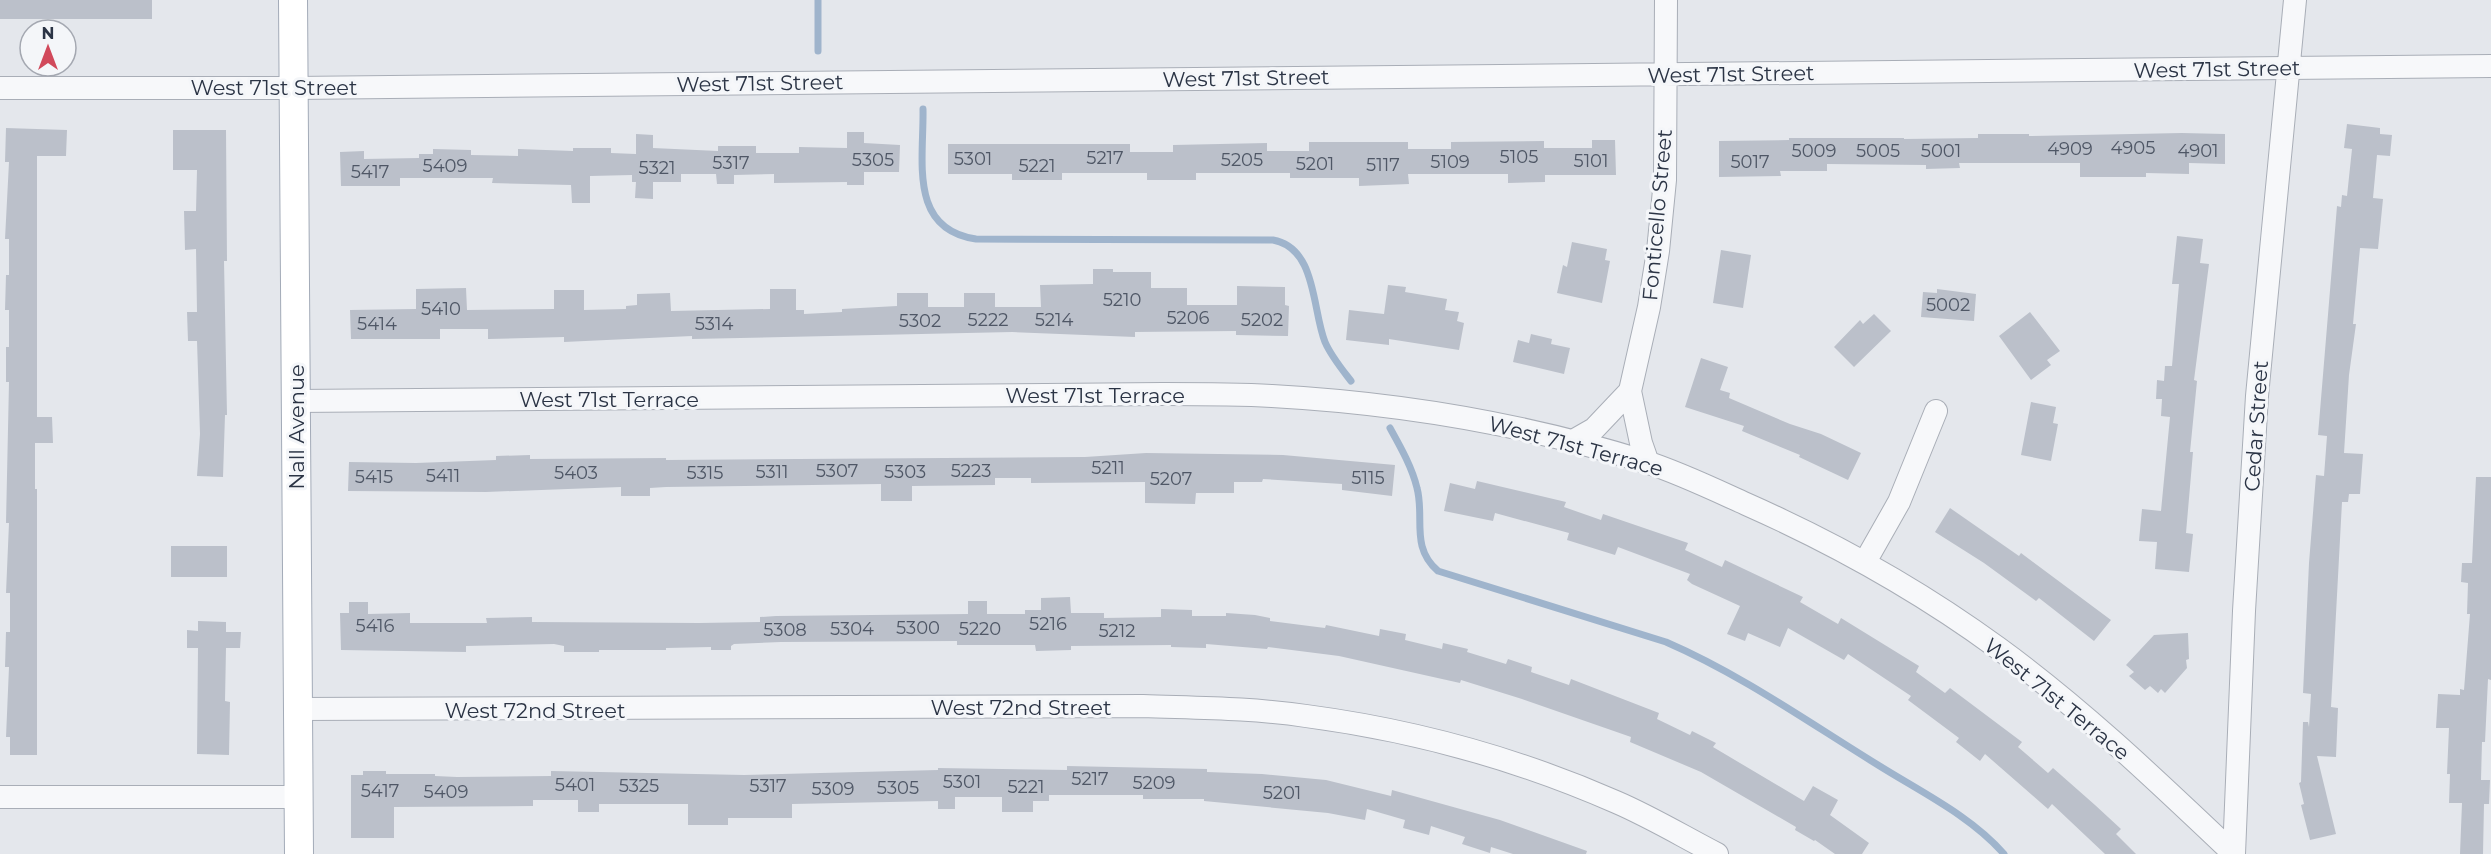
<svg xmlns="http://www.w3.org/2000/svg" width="2491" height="854" viewBox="0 0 2491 854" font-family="Montserrat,sans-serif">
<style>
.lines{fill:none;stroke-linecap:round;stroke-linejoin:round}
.stream{stroke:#9fb4cc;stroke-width:7}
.building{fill:#bbc0ca}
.minor-casing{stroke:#a9aeb7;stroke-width:24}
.major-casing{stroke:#a3abb8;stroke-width:30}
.minor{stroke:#f7f8fa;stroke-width:22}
.major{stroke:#fff;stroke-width:28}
.labels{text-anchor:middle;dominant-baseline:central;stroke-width:6;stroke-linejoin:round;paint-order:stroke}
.number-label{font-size:18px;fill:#4f5766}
.street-label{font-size:21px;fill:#2b3445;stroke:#f4f6f9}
</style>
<rect width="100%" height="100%" fill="#e4e7ec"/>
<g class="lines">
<path class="stream" d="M 818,0 L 818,51
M 923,109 C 924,160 908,229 976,239 L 1273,240 C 1317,248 1312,310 1325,342 C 1331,356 1341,368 1351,381
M 1390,428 C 1400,446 1412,467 1417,488 C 1425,518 1410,547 1438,571 L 1666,642 C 1742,675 1808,722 1878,765 C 1921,792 1971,816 2004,854"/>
</g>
<path class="building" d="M 0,0 L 152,0 L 152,19 L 0,19 Z
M 2347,124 L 2380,128 L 2380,134 L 2392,135 L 2390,156 L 2377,155 L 2373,198 L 2383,199 L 2378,249 L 2360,248 L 2353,324 L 2356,324 L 2349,375 L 2344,453 L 2363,454 L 2360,494 L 2349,494 L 2348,502 L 2342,502 L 2331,707 L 2338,708 L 2336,757 L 2317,756 L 2336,834 L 2310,840 L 2301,805 L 2304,804 L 2299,783 L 2301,782 L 2303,722 L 2308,722 L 2309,727 L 2311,694 L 2303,693 L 2309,563 L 2316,475 L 2324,476 L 2327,436 L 2318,435 L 2337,206 L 2341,207 L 2342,195 L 2347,196 L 2352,149 L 2344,148 Z
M 6,128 L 67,130 L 66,156 L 37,156 L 37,417 L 52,417 L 53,443 L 35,443 L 35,489 L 37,489 L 37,755 L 10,755 L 10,737 L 6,737 L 9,667 L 5,667 L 6,632 L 10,632 L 10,593 L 6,593 L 9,523 L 6,523 L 9,382 L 6,382 L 6,347 L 9,347 L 9,310 L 5,310 L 6,275 L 9,275 L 9,239 L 5,239 L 9,162 L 5,162 Z
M 173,130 L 226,130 L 227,261 L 224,261 L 227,415 L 225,415 L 223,477 L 197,476 L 200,434 L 197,341 L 188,341 L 187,312 L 197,312 L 196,249 L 185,250 L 184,211 L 196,211 L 197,170 L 173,170 Z
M 847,132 L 864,132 L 864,143 L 900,145 L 899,172 L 864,172 L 864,185 L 847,185 L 847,182 L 774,183 L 774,174 L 734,175 L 734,184 L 717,184 L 716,174 L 681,174 L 681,182 L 653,182 L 653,199 L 635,198 L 636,182 L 632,182 L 632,175 L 590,176 L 590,203 L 572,203 L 571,185 L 492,183 L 493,178 L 400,178 L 400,186 L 341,186 L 340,152 L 364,151 L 364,159 L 419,158 L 419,154 L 433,154 L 433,149 L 471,150 L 471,155 L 518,156 L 518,149 L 573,151 L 573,148 L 611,148 L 611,153 L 636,154 L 636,134 L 653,135 L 653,148 L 718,151 L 718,146 L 756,146 L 756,153 L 799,153 L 799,147 L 847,148 Z
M 2182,133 L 2225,134 L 2225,164 L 2189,163 L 2189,174 L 2146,173 L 2146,177 L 2080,177 L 2080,163 L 1959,163 L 1960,168 L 1926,169 L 1926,165 L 1827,164 L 1827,171 L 1780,171 L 1781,176 L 1719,177 L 1719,141 L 1789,140 L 1789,138 L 1904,138 L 1904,139 L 1978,138 L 1978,134 L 2029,134 L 2029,136 Z
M 1592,140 L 1615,140 L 1616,175 L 1545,175 L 1545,182 L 1508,183 L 1508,174 L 1408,174 L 1409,184 L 1359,186 L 1359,178 L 1290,178 L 1290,173 L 1196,173 L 1196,180 L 1147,180 L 1147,173 L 1062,173 L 1062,180 L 1012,180 L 1012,174 L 948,174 L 948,144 L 1130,144 L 1130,152 L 1173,152 L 1173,145 L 1267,143 L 1267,151 L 1309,151 L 1309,142 L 1408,142 L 1408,149 L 1451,149 L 1451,142 L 1544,141 L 1544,148 L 1592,148 Z
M 2177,236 L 2203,239 L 2200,263 L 2209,264 L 2194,380 L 2197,381 L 2190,452 L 2193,452 L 2186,533 L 2193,534 L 2189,572 L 2155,569 L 2157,542 L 2139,541 L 2142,509 L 2161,511 L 2170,417 L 2161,416 L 2162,399 L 2156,399 L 2157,380 L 2164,381 L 2165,366 L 2172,366 L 2179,284 L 2172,284 Z
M 1572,242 L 1607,249 L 1605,260 L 1610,261 L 1602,303 L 1557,293 L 1563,265 L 1567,267 Z
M 1721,250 L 1751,255 L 1743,308 L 1713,303 Z
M 1093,269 L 1113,269 L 1113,272 L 1151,272 L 1151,288 L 1187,288 L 1187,305 L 1237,305 L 1237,286 L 1285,287 L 1285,305 L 1289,306 L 1288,336 L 1236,335 L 1236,331 L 1135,332 L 1135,337 L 1012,332 L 692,339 L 692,336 L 564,342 L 564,337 L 488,339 L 488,329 L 440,329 L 440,339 L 351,339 L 350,310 L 416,309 L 416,289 L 466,288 L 467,310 L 554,309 L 554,290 L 584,290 L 584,310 L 626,309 L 626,306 L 637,305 L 637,294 L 670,293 L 671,311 L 770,309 L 770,289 L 796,289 L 796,310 L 804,310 L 804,314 L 842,312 L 842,309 L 897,306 L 897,293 L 928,293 L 928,307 L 964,307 L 964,293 L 995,293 L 995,307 L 1041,307 L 1040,285 L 1093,284 Z
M 1388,285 L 1406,287 L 1405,292 L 1447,299 L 1445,310 L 1459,312 L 1457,321 L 1464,323 L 1459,350 L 1389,339 L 1389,345 L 1346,340 L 1349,310 L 1384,314 Z
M 1937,289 L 1976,294 L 1974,321 L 1921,317 L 1923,292 L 1937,293 Z
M 2030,312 L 2060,351 L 2047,360 L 2051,365 L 2031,380 L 1999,336 Z
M 1874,314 L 1891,331 L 1854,367 L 1834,347 L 1860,320 L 1863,324 Z
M 1531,334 L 1552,339 L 1551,344 L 1570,348 L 1564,374 L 1513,362 L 1518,340 L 1529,343 Z
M 1701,358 L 1728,367 L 1720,390 L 1730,393 L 1729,398 L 1790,424 L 1821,434 L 1861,453 L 1848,480 L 1799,457 L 1800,455 L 1742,431 L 1744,426 L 1685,407 Z
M 2031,402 L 2056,407 L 2053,423 L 2058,424 L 2051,461 L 2021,455 Z
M 1146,453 L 1283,455 L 1395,465 L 1392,496 L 1342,490 L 1342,484 L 1263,479 L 1262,482 L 1234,482 L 1234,493 L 1196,493 L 1195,504 L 1145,503 L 1145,482 L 1031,483 L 1031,478 L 995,478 L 995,485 L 912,486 L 912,501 L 881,501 L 881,484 L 666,487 L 650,488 L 650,496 L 621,496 L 621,487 L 486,492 L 348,491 L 349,462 L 416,463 L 496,460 L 496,456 L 530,455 L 530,459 L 666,458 L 666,460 L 1085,457 Z
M 2476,477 L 2491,477 L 2491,680 L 2488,679 L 2485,742 L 2482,742 L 2481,780 L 2490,780 L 2489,804 L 2484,804 L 2483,854 L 2460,854 L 2462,803 L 2449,803 L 2450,774 L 2447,774 L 2449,728 L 2436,728 L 2438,694 L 2460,695 L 2460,689 L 2464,690 L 2470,614 L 2467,614 L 2468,583 L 2461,582 L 2462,563 L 2472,563 Z
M 1477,481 L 1566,502 L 1564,507 L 1601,520 L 1603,514 L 1688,543 L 1685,550 L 1722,567 L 1725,560 L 1803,597 L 1800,602 L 1838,624 L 1841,618 L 1919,666 L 1916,672 L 1945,693 L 1950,688 L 2022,742 L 2018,747 L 2048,773 L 2053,768 L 2095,805 L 2121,829 L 2116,834 L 2136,854 L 2105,854 L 2052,804 L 2048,809 L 1985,754 L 1980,761 L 1956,742 L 1959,738 L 1908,700 L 1911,696 L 1848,654 L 1844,660 L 1788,628 L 1780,647 L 1748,633 L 1745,641 L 1727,634 L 1740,606 L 1692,584 L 1687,580 L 1690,574 L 1618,547 L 1615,555 L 1567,540 L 1569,533 L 1495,513 L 1493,521 L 1444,511 L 1450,483 L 1475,489 Z
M 1950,508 L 2019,556 L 2021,553 L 2111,620 L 2094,641 L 2039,598 L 2036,601 L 1984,563 L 1935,532 Z
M 171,546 L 227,546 L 227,577 L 171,577 Z
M 1070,597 L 1071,613 L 1104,613 L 1104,618 L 1161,617 L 1161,609 L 1192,610 L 1192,616 L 1226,616 L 1226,613 L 1255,615 L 1270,618 L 1270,621 L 1325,628 L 1326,625 L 1379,636 L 1380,629 L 1406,634 L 1405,640 L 1442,649 L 1443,643 L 1468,649 L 1467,652 L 1506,664 L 1508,659 L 1532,667 L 1531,672 L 1569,685 L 1571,679 L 1659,713 L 1657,719 L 1690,735 L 1692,731 L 1716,743 L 1713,747 L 1804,801 L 1813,786 L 1838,800 L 1830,815 L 1869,843 L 1862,854 L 1835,854 L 1815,840 L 1814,841 L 1795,830 L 1796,827 L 1701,772 L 1630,742 L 1631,737 L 1522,699 L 1461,680 L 1460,683 L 1339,656 L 1268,647 L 1267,649 L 1206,644 L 1206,648 L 1171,647 L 1171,645 L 1071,646 L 1071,650 L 1036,651 L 1035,645 L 957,645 L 957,641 L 781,642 L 734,644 L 731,646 L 731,650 L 711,650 L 711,647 L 666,648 L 666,650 L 599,650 L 599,652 L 564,652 L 564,646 L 554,644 L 466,646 L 466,652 L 341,650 L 340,613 L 349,613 L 349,602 L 368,602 L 368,614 L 410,613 L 410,623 L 487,623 L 486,618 L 532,617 L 532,622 L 699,623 L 760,622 L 760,617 L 776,616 L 968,614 L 968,601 L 987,601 L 987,614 L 1025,614 L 1025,610 L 1041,610 L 1041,598 Z
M 198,621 L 226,622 L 226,632 L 241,632 L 240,648 L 226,648 L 225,701 L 230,702 L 229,755 L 197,754 L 198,648 L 187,648 L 187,630 L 198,631 Z
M 2188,633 L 2189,659 L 2186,660 L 2187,668 L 2165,693 L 2161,689 L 2158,693 L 2150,686 L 2145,690 L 2129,676 L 2134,672 L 2126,665 L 2154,635 Z
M 1067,766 L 1207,769 L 1207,772 L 1262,774 L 1326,780 L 1391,796 L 1392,790 L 1500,820 L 1587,851 L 1586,854 L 1513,854 L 1491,847 L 1490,853 L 1462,844 L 1465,837 L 1431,826 L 1429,835 L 1403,828 L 1405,820 L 1367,809 L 1365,820 L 1328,813 L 1204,801 L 1204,799 L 1143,799 L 1143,795 L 1049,795 L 1049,801 L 1033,801 L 1033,812 L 1002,812 L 1002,797 L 955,797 L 955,809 L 938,809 L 938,801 L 792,804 L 792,818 L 728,818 L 728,825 L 688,825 L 688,804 L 599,804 L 599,812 L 578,812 L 578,800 L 533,800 L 533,806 L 394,807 L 394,838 L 351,838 L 351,775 L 363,775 L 363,771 L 386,771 L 386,774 L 435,774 L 435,776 L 457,777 L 551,776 L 551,771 L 744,775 L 938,770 L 938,768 L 1067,770 Z"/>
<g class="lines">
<defs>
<path id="minor" d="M 0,88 L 294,88 L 2491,66
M 296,401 L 1163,394 C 1199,394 1236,394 1272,396 C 1399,403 1525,424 1646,462 C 1680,473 1713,489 1746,504 C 1834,543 1920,591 1998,648 C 2082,709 2158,782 2234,854
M 1573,441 L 1594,429 L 1630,391
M 1648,463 L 1641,443 L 1630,391 L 1649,307 L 1658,251 L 1665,180 L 1666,0
M 1865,562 L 1899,502 L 1936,411
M 298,709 L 1143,706 C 1198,708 1252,708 1306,716 C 1412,730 1518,759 1616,802 C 1651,817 1684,837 1717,854
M 0,797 L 299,797
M 2234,854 L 2244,611 L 2257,396 L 2295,0"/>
<path id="major" d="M 293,0 L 299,854"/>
</defs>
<use href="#minor" class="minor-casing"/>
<use href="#major" class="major-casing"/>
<use href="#minor" class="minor"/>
<use href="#major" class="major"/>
</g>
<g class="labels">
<g class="number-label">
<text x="2133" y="148">4905</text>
<text x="2070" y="149">4909</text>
<text x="1814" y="151">5009</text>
<text x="1878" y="151">5005</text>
<text x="1941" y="151">5001</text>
<text x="2198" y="151">4901</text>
<text x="1519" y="157">5105</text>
<text x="1105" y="158">5217</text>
<text x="973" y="159">5301</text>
<text x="873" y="160">5305</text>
<text x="1242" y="160">5205</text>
<text x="1591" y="161">5101</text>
<text x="1450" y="162">5109</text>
<text x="1750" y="162">5017</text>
<text x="731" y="163">5317</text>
<text x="1315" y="164">5201</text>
<text x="1383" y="165">5117</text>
<text x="445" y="166">5409</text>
<text x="1037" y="166">5221</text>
<text x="657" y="168">5321</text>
<text x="370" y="172">5417</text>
<text x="1122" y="300">5210</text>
<text x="1948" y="305">5002</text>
<text x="441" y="309">5410</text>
<text x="1188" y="318">5206</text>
<text x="988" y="320">5222</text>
<text x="1054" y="320">5214</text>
<text x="1262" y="320">5202</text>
<text x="920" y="321">5302</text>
<text x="377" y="324">5414</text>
<text x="714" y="324">5314</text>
<text x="1108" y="468">5211</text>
<text x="837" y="471">5307</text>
<text x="971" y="471">5223</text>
<text x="772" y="472">5311</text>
<text x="905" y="472">5303</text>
<text x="576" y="473">5403</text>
<text x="705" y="473">5315</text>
<text x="443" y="476">5411</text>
<text x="374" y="477">5415</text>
<text x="1368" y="478">5115</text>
<text x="1171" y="479">5207</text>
<text x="1048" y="624">5216</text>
<text x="375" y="626">5416</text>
<text x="918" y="628">5300</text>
<text x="852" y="629">5304</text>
<text x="980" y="629">5220</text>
<text x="785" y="630">5308</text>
<text x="1117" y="631">5212</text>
<text x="1090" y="779">5217</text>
<text x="962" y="782">5301</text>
<text x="1154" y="783">5209</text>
<text x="575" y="785">5401</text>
<text x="639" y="786">5325</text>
<text x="768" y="786">5317</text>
<text x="1026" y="787">5221</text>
<text x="898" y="788">5305</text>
<text x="833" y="789">5309</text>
<text x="380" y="791">5417</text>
<text x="446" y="792">5409</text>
<text x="1282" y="793">5201</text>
</g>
<g class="street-label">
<text transform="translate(2217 69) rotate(-1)">West 71st Street</text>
<text transform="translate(1731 74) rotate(-1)">West 71st Street</text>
<text transform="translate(1246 78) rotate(-1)">West 71st Street</text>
<text transform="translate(760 83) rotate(-1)">West 71st Street</text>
<text x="274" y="87">West 71st Street</text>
<text transform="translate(1657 215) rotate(-85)">Fonticello Street</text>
<text x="1095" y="395">West 71st Terrace</text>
<text x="609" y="399">West 71st Terrace</text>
<text transform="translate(2256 426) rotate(-86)">Cedar Street</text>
<text transform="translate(296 427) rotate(-90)">Nall Avenue</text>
<text transform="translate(1576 446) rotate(15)">West 71st Terrace</text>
<text transform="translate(2057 699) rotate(39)">West 71st Terrace</text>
<text x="1021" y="707">West 72nd Street</text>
<text x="535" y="710">West 72nd Street</text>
</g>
</g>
<g transform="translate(48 48)"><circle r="28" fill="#f4f6f9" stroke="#a4a8b1" stroke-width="1.5"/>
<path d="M0-4.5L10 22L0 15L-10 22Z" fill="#d1495b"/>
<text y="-9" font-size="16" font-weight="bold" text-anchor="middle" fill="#2b3445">N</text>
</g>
</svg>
